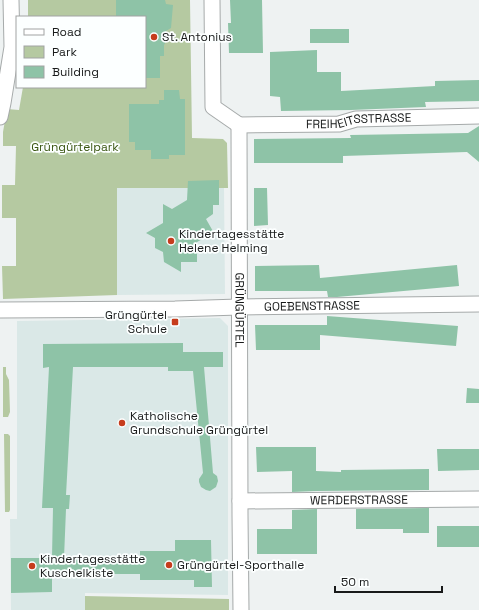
<svg xmlns="http://www.w3.org/2000/svg" width="479" height="610" viewBox="0 0 479 610" font-family="'Space Grotesk',sans-serif">
<style>
.built{fill:#dae8e7}
.green{fill:#b5c9a1}
.building{fill:#8ec3a7}
.lines{fill:none;stroke-linecap:round;stroke-linejoin:round}
.street-casing{stroke:#a6aaaa;stroke-width:17}
.street{stroke:#fff;stroke-width:15}
.poi-dot{fill:#c63c1c;stroke:#fcffff;stroke-width:1.5}
.labels{text-anchor:middle;dominant-baseline:central;stroke-width:3.5;stroke-linejoin:round;paint-order:stroke}
.poi-label{font-size:12px;fill:#181a1a;stroke:#fcffff;text-anchor:start}
.street-label{font-size:12px;fill:#181a1a;stroke:#fcffff}
.park-label{font-size:12px;fill:#3a5612;stroke:#fcffff}
</style>
<rect width="100%" height="100%" fill="#eef2f2"/>
<path class="built" d="M 117,188 L 224,188 L 225,294 L 117,295 Z
M 220,318 L 228,326 L 228,595 L 85,593 L 85,610 L 11,610 L 10,519 L 17,519 L 17,321 Z"/>
<path class="green" d="M 28,0 L 190,0 L 192,138 L 223,139 L 227,143 L 228,188 L 117,188 L 117,295 L 3,299 L 2,266 L 16,266 L 16,218 L 2,218 L 2,185 L 15,185 L 16,146 L 3,146 L 3,132 L 7,109 L 19,110 L 23,87 L 145,87 L 145,17 L 28,17 Z
M 3,367 L 6,367 L 6,374 L 9,380 L 10,412 L 8,417 L 3,417 Z
M 4,434 L 8,434 L 10,436 L 10,510 L 9,512 L 5,512 Z
M 85,596 L 229,599 L 229,610 L 85,610 Z"/>
<path class="building" d="M 116,0 L 165,0 L 166,4 L 173,5 L 171,28 L 166,31 L 166,42 L 164,45 L 164,56 L 160,56 L 160,78 L 145,78 L 145,17 L 120,17 L 120,16 L 116,16 Z
M 230,0 L 262,0 L 263,53 L 229,53 L 228,23 L 231,23 Z
M 310,29 L 349,29 L 349,43 L 310,43 Z
M 317,50 L 317,72 L 341,72 L 341,91 L 435,86 L 435,81 L 479,80 L 479,101 L 425,102 L 426,107 L 351,110 L 281,111 L 280,97 L 270,96 L 270,52 Z
M 164,90 L 179,90 L 180,99 L 185,99 L 185,155 L 169,155 L 169,159 L 151,159 L 151,150 L 135,150 L 135,142 L 129,142 L 129,104 L 159,104 L 159,100 L 164,100 Z
M 479,126 L 479,162 L 467,152 L 343,156 L 343,163 L 254,163 L 254,139 L 351,138 L 350,135 L 468,133 Z
M 219,180 L 219,205 L 213,205 L 213,214 L 206,219 L 214,233 L 197,242 L 197,262 L 181,262 L 181,272 L 164,262 L 163,252 L 155,248 L 155,238 L 146,233 L 163,223 L 163,204 L 172,209 L 187,200 L 188,181 Z
M 254,188 L 267,188 L 268,225 L 254,226 Z
M 319,265 L 320,278 L 457,265 L 459,286 L 337,297 L 328,297 L 327,291 L 255,291 L 255,266 Z
M 327,316 L 458,326 L 456,346 L 320,335 L 320,350 L 256,350 L 255,325 L 327,325 Z
M 183,343 L 183,352 L 223,352 L 223,367 L 204,367 L 213,473 L 217,476 L 218,481 L 216,487 L 210,491 L 206,490 L 201,487 L 199,482 L 199,479 L 203,473 L 193,371 L 168,371 L 168,367 L 73,367 L 66,495 L 70,495 L 69,509 L 66,509 L 64,558 L 140,557 L 140,551 L 175,551 L 175,540 L 211,540 L 212,587 L 194,587 L 194,580 L 140,580 L 140,574 L 52,574 L 52,592 L 11,593 L 11,558 L 49,558 L 50,557 L 52,557 L 53,508 L 42,508 L 49,367 L 43,368 L 43,344 Z
M 467,388 L 479,389 L 479,403 L 466,403 Z
M 256,447 L 316,447 L 316,471 L 341,472 L 341,470 L 429,469 L 429,490 L 317,491 L 292,492 L 292,471 L 257,472 Z
M 437,449 L 479,449 L 479,470 L 438,471 Z
M 429,508 L 429,533 L 403,533 L 403,529 L 356,529 L 356,509 Z
M 317,509 L 317,554 L 257,554 L 257,529 L 292,529 L 292,510 Z
M 437,526 L 479,526 L 479,547 L 437,547 Z"/>
<g class="lines">
<defs>
<g id="street">
<path d="M 212,0 L 213,107 L 239,125"/>
<path d="M 0,117 L 3,103 L 12,47 L 11,0"/>
<path id="s1" d="M 239,125 L 240,515 L 241,610"/>
<path id="s2" d="M 239,125 L 339,124 L 356,119 L 479,116"/>
<path id="s3" d="M 0,310 L 175,309 L 239,307 L 479,304"/>
<path id="s4" d="M 240,501 L 479,499"/>
</g>
</defs>
<use href="#street" class="street-casing"/>
<use href="#street" class="street"/>
</g>
<g class="poi-dot">
<circle cx="154" cy="37" r="4"/>
<circle cx="171" cy="241" r="4"/>
<rect x="171" y="318" width="8" height="8" rx="2"/>
<circle cx="122" cy="423" r="4"/>
<circle cx="169" cy="565" r="4"/>
<circle cx="32" cy="566" r="4"/>
</g>
<g class="labels">
<g class="poi-label">
<text x="162" y="37">St. Antonius</text>
<text x="179" y="234">Kindertagesstätte<tspan x="179" dy="14">Helene Helming</tspan></text>
<text x="167" y="315" text-anchor="end">Grüngürtel<tspan x="167" dy="14">Schule</tspan></text>
<text x="130" y="416">Katholische<tspan x="130" dy="14">Grundschule Grüngürtel</tspan></text>
<text x="40" y="559">Kindertagesstätte<tspan x="40" dy="14">Kuschelkiste</tspan></text>
<text x="177" y="565">Grüngürtel-Sporthalle</text>
</g>
<g class="street-label">
<text stroke="none"><textPath href="#s2" startOffset="120">FREIHEITSSTRASSE</textPath></text>
<text stroke="none"><textPath href="#s3" startOffset="312">GOEBENSTRASSE</textPath></text>
<text stroke="none"><textPath href="#s1" startOffset="185">GRÜNGÜRTEL</textPath></text>
<text stroke="none"><textPath href="#s4" startOffset="119">WERDERSTRASSE</textPath></text>
</g>
<g class="park-label">
<text x="75" y="147">Grüngürtelpark</text>
</g>
</g>
<rect x="16" y="16" width="130" height="72" fill="#fcffff" stroke="#a1a3a3"/>
<rect x="24" y="29" width="20" height="6" fill="#ffffff" stroke="#a1a3a3"/>
<text x="52" y="36" font-size="12" fill="#181a1a">Road</text>
<rect x="24" y="46" width="20" height="12" fill="#b5c9a1" stroke="#a1a3a3"/>
<text x="52" y="56" font-size="12" fill="#181a1a">Park</text>
<rect x="24" y="66" width="20" height="12" fill="#8ec3a7" stroke="#a1a3a3"/>
<text x="52" y="76" font-size="12" fill="#181a1a">Building</text>
<path d="M335 586v6h107v-6" fill="none" stroke="#181a1a" stroke-width="2"/>
<text x="341" y="586" font-size="12" fill="#181a1a" stroke="#fcffff" stroke-width="3" paint-order="stroke">50 m</text>
</svg>
